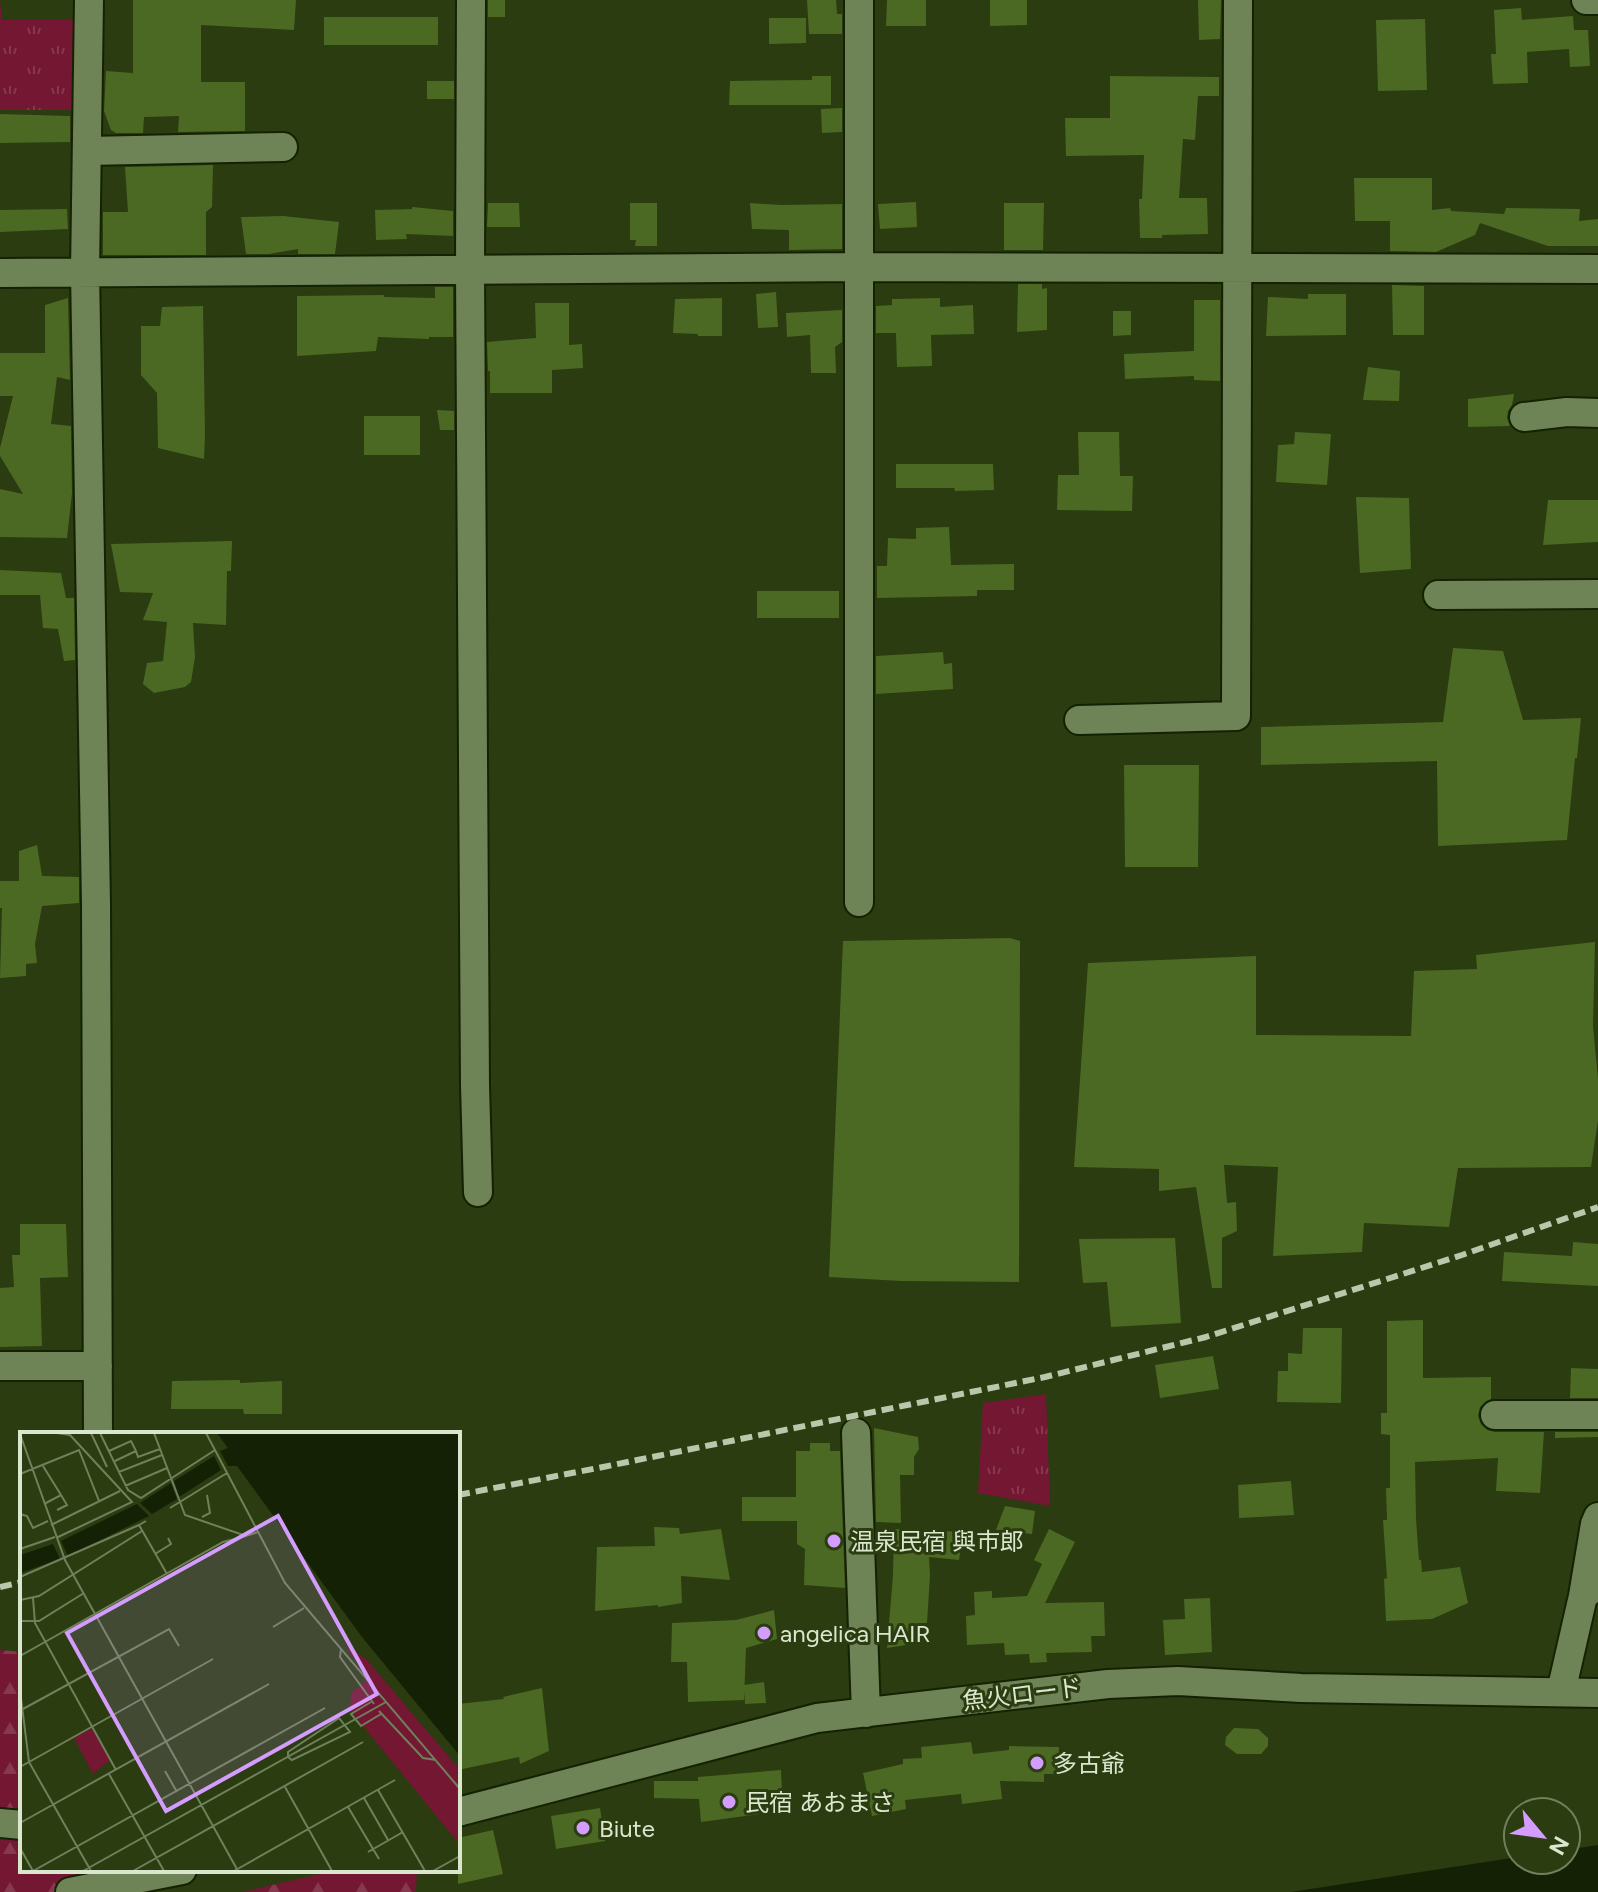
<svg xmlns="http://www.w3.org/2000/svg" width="1598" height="1892" viewBox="0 0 1598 1892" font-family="Figtree,'Noto Sans JP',sans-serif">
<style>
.grass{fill:url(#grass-tufts)}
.forest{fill:url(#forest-firs)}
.water{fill:#152104}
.building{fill:#4b6923}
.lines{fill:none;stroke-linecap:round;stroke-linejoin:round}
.minor-casing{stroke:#142202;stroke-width:32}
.minor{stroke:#6e8456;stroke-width:28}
.rail{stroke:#bac7ab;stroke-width:6;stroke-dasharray:12 6;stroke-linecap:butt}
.poi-dot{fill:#d39cfd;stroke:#2a3c10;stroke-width:3}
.labels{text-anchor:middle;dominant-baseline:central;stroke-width:6;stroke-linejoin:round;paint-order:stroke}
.poi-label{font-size:24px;fill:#dae6ce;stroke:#2a3c10;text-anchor:start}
.street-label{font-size:24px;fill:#dae6ce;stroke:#2a3c10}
.inset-road{fill:none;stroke:#70805c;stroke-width:2}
.view{fill:#d39cfd;fill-opacity:0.15;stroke:#d39cfd;stroke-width:4}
.inset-edge{fill:none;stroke:#dae6ce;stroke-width:4}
</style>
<defs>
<pattern id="grass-tufts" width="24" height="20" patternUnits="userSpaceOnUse" patternTransform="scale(2)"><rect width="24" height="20" fill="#731732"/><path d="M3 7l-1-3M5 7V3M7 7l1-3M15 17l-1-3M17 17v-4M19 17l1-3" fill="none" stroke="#86394e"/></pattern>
<pattern id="forest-firs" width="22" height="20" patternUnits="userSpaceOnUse" patternTransform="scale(2)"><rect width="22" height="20" fill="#731732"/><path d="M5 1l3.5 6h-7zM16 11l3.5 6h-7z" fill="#86394e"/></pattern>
</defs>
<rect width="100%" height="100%" fill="#2a3c10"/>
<path class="grass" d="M 0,0 L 2,20 L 80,20 L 80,110 L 0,110 Z
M 1046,1394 L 1050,1506 L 978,1493 L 983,1403 Z"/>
<path class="forest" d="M 0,1650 L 22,1652 L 22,1870 L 137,1870 L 139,1892 L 0,1892 Z
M 337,1870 L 417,1870 L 416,1891 L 411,1892 L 242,1892 Z"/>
<path class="water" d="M 1598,1845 L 1598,1892 L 1291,1892 L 1518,1857 L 1518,1860 L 1566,1860 L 1566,1850 Z"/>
<path class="building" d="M 133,0 L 296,0 L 294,30 L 201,25 L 201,82 L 245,82 L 245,131 L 178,132 L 179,116 L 144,117 L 143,133 L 116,133 L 111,130 L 104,111 L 106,71 L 133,73 Z
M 488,0 L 505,0 L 505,17 L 488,17 Z
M 807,0 L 836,0 L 837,14 L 842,14 L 842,34 L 809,34 Z
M 887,0 L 926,0 L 926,26 L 886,26 Z
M 990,0 L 1027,0 L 1027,25 L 990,26 Z
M 1198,0 L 1221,0 L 1220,39 L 1199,40 Z
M 1521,8 L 1522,20 L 1573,16 L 1574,30 L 1588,30 L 1590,66 L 1570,67 L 1569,49 L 1527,52 L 1528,83 L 1493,84 L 1491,54 L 1496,54 L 1494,10 Z
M 324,17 L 438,17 L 438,45 L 324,45 Z
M 769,18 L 806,18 L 806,43 L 769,44 Z
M 1425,19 L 1427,90 L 1378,91 L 1376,20 Z
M 812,76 L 831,76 L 831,105 L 729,105 L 730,81 L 812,80 Z
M 1110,76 L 1219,77 L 1219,96 L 1198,96 L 1195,140 L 1183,139 L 1179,198 L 1207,198 L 1208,234 L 1162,235 L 1162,238 L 1140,238 L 1139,199 L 1142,199 L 1144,155 L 1066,156 L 1065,118 L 1110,118 Z
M 427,81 L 454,81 L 454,99 L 427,99 Z
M 842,108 L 842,132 L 822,133 L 821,109 Z
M 0,114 L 70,116 L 70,142 L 0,143 Z
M 213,165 L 212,207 L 206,212 L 206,255 L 103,255 L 103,212 L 128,212 L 125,167 Z
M 1354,178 L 1432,178 L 1432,210 L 1450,208 L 1451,211 L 1504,214 L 1506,208 L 1580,209 L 1579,221 L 1598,219 L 1598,246 L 1548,246 L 1480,223 L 1475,235 L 1436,252 L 1390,251 L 1390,221 L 1355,221 Z
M 916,202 L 917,227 L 880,229 L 878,204 Z
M 488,203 L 519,203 L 520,227 L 487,227 Z
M 630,203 L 657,203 L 657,246 L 635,246 L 636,240 L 630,240 Z
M 750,203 L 781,205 L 842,204 L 842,249 L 789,250 L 789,230 L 752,229 Z
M 1004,203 L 1044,203 L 1043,250 L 1004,250 Z
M 412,207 L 453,211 L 453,236 L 406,234 L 407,239 L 376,240 L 375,210 L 412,209 Z
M 67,209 L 68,229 L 0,232 L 0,210 Z
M 283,216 L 339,222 L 335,254 L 298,254 L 298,249 L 269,254 L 246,254 L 241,217 Z
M 1018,284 L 1042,284 L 1042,289 L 1047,288 L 1047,330 L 1017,332 Z
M 1392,285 L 1424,286 L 1424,335 L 1393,335 Z
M 435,287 L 453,287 L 453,337 L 429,337 L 429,339 L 378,337 L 376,351 L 297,356 L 297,296 L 384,295 L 384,297 L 435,298 Z
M 776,292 L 778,327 L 758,328 L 756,294 Z
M 1308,294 L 1346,294 L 1346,335 L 1266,336 L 1268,297 L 1308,299 Z
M 68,298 L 70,380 L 57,377 L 51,424 L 71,426 L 72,493 L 67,538 L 0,537 L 0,489 L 23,494 L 0,456 L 0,448 L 13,396 L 0,396 L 0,353 L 45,353 L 45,305 Z
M 722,298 L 722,336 L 698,336 L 698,334 L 673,333 L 675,299 Z
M 940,298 L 940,307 L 973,305 L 974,334 L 931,335 L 932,366 L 897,367 L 896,333 L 876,333 L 876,306 L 892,305 L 892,299 Z
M 1194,300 L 1220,300 L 1220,381 L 1194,380 L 1194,376 L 1125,379 L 1124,354 L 1194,351 Z
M 535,303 L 569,303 L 569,345 L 582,344 L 583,368 L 552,370 L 552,393 L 490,393 L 490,371 L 488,371 L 487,342 L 536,338 Z
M 203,306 L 205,434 L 204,459 L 158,448 L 157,393 L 141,375 L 141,326 L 160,326 L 162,307 Z
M 842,310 L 842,342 L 835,347 L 836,373 L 811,373 L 810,335 L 787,337 L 786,313 Z
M 1113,311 L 1131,311 L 1131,335 L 1113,336 Z
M 1368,367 L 1400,371 L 1399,401 L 1363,400 Z
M 1514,394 L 1512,405 L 1508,411 L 1507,418 L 1510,426 L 1468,427 L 1468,399 Z
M 437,410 L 454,411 L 454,430 L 440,430 Z
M 364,416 L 420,416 L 420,455 L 364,455 Z
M 1078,432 L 1119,432 L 1120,476 L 1133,476 L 1132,511 L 1057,510 L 1058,475 L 1079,475 Z
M 1295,432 L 1331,434 L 1327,485 L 1276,482 L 1278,445 L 1294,444 Z
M 896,464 L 993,464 L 994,490 L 955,491 L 954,488 L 896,488 Z
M 1356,497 L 1409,498 L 1411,569 L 1360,573 Z
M 1548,500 L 1598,500 L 1598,542 L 1543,545 Z
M 949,527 L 951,565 L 1014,564 L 1014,590 L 977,590 L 977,596 L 877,598 L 877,566 L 887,566 L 888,538 L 916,539 L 916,528 Z
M 232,541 L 231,571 L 227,571 L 226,625 L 193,623 L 195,657 L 191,682 L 185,687 L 154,693 L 143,684 L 147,663 L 163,661 L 167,622 L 143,620 L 153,593 L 120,592 L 111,544 Z
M 0,570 L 61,573 L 66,598 L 74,598 L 75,660 L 64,661 L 58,629 L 43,628 L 40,595 L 0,595 Z
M 757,591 L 839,591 L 839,618 L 757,618 Z
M 1453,648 L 1503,651 L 1523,720 L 1581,718 L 1577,758 L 1575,758 L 1567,840 L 1438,846 L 1437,761 L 1261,765 L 1261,727 L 1443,722 Z
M 943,652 L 944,664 L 952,663 L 953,689 L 876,694 L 876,656 Z
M 1124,765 L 1199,765 L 1198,867 L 1125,867 Z
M 37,845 L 42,876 L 79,877 L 79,903 L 42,906 L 35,944 L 37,963 L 26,964 L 26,976 L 0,978 L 2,908 L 0,908 L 0,881 L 19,881 L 19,851 Z
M 1010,938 L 1020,941 L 1019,1282 L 901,1281 L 829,1277 L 843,941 Z
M 1595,942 L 1593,1026 L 1598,1079 L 1598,1120 L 1591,1167 L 1458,1168 L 1449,1227 L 1364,1223 L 1362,1252 L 1273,1256 L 1278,1167 L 1224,1165 L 1227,1203 L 1236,1202 L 1237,1231 L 1222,1238 L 1222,1288 L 1212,1288 L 1196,1187 L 1159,1191 L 1159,1169 L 1074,1167 L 1088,963 L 1256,956 L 1256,1035 L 1411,1036 L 1414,971 L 1477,969 L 1476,955 Z
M 20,1224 L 66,1224 L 68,1277 L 40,1278 L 42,1346 L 0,1347 L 0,1288 L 14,1287 L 12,1255 L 20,1255 Z
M 1175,1238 L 1181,1323 L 1111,1327 L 1107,1282 L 1083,1283 L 1079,1239 Z
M 1573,1242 L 1598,1244 L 1598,1286 L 1502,1281 L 1504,1252 L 1572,1256 Z
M 1423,1320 L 1423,1378 L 1491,1377 L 1491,1399 L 1486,1401 L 1480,1407 L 1478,1416 L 1481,1424 L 1487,1430 L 1495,1432 L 1544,1432 L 1540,1493 L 1496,1491 L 1498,1458 L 1415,1462 L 1416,1519 L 1419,1560 L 1421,1560 L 1422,1572 L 1460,1567 L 1468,1603 L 1432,1619 L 1386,1621 L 1384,1579 L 1387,1578 L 1383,1520 L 1387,1520 L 1386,1488 L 1390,1488 L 1390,1435 L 1381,1434 L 1381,1413 L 1387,1413 L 1387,1321 Z
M 1303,1328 L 1342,1328 L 1341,1403 L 1277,1402 L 1278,1371 L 1288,1371 L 1288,1353 L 1302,1354 Z
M 1213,1356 L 1219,1389 L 1160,1398 L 1155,1365 Z
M 1571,1368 L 1598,1369 L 1598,1398 L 1570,1398 Z
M 240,1380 L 240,1383 L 282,1381 L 282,1414 L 244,1414 L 243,1409 L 171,1409 L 172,1381 Z
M 874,1428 L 918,1437 L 919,1449 L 914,1457 L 914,1475 L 900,1475 L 901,1523 L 876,1522 Z
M 1555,1432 L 1598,1432 L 1598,1437 L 1555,1438 Z
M 810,1443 L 830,1443 L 830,1451 L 840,1451 L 845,1588 L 804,1585 L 805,1549 L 797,1544 L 797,1521 L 742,1521 L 742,1497 L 796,1497 L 796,1451 L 810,1451 Z
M 1291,1481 L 1294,1515 L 1239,1518 L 1238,1485 Z
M 1005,1506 L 1035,1511 L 1032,1534 L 996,1530 Z
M 654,1527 L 679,1528 L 680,1534 L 721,1529 L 730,1580 L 681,1576 L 682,1603 L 658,1607 L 658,1605 L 595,1611 L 597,1547 L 655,1546 Z
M 894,1529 L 963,1532 L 959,1560 L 929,1557 L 930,1575 L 927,1623 L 920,1623 L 918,1643 L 887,1648 L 893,1575 Z
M 1049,1529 L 1075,1542 L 1045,1603 L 1104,1602 L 1105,1636 L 1091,1636 L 1092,1652 L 1046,1653 L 1047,1662 L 1030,1663 L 1029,1654 L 1005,1655 L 1004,1643 L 967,1645 L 966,1616 L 975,1615 L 974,1592 L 992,1591 L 992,1598 L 1027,1596 L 1042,1564 L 1034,1560 Z
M 1210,1598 L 1212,1652 L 1165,1655 L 1163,1620 L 1185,1619 L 1184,1599 Z
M 774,1610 L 777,1639 L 746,1648 L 744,1700 L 688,1702 L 687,1662 L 671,1662 L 672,1623 L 736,1620 Z
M 764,1682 L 766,1703 L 745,1704 L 744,1685 Z
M 542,1688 L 549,1751 L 520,1764 L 519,1757 L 458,1770 L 458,1704 L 504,1699 L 503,1697 Z
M 1234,1728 L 1258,1729 L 1268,1738 L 1268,1746 L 1261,1754 L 1237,1754 L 1225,1745 L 1226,1737 Z
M 971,1742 L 973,1754 L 1009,1750 L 1009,1746 L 1059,1747 L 1058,1774 L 1044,1774 L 1044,1782 L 1000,1781 L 1002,1799 L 962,1804 L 961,1794 L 905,1800 L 906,1809 L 872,1816 L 863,1773 L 903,1764 L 903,1759 L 922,1758 L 921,1747 Z
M 781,1770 L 782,1794 L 757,1797 L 760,1814 L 701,1822 L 699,1799 L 654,1798 L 654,1781 L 698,1781 L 698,1777 Z
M 600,1808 L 605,1841 L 556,1849 L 551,1816 Z
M 493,1830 L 503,1874 L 458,1884 L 458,1838 Z"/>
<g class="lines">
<defs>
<path id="minor" d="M 89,0 L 85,272 L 96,904 L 98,1434
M 471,0 L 470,270 L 475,1085 L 478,1192
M 1586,0 L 1598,0
M 87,151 L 283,147
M 0,273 L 858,267 L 1598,269
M 1524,417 L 1567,412 L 1598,413
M 1438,595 L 1598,594
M 1079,720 L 1236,716 L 1238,0
M 859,902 L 859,0
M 0,1366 L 98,1366
M 1495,1415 L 1598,1415
M 856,1433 L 866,1713
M 1583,1596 L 1595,1524 L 1598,1517
M 1561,1692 L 1583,1596 L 1598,1584
M 458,1812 L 817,1718 L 1108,1684 L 1178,1681 L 1301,1688 L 1598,1693
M 0,1823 L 22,1825
M 70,1892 L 182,1870"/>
</defs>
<use href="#minor" class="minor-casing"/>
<use href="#minor" class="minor"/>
<path class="rail" d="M 458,1495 L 603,1467 L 1045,1377 L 1206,1337 L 1462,1255 L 1598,1207
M 0,1587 L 22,1582"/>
</g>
<g class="poi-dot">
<circle cx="834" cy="1541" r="8"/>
<circle cx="764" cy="1633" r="8"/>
<circle cx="1037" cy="1763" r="8"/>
<circle cx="729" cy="1802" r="8"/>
<circle cx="583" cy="1828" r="8"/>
</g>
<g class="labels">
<g class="poi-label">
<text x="850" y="1541">温泉民宿 與市郎</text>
<text x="780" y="1633">angelica HAIR</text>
<text x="1053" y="1763">多古爺</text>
<text x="745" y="1802">民宿 あおまさ</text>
<text x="599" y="1828">Biute</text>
</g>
<g class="street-label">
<text transform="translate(1022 1694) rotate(-7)">魚火ロード</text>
</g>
</g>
<g transform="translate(20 1432)">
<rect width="440" height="440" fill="#2a3c10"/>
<path d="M 331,216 L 347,228 L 440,338 L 440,413 L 330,278 L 331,261 L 351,245 L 327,218 Z" fill="#731732"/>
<path d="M 72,296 L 90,328 L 73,342 L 54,306 Z" fill="#731732"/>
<path d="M 197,1 L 440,1 L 440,324 L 342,205 L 217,34 L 208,34 L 200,19 L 208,16 ZM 194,24 L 201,38 L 159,65 L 154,49 ZM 151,51 L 157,67 L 132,82 L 120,71 ZM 117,72 L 129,84 L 48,124 L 41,109 ZM 33,112 L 40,127 L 0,141 L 0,123 Z" fill="#152104"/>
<path class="inset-road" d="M 71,1 L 87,35M 80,1 L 99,40 L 142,23M 134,1 L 165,83 L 226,104 L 238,100M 186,1 L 265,151 L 440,357M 0,2 L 45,128 L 218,439M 89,19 L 111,9 L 116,19 L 95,29M 116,19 L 118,25 L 140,17M 23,34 L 41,63M 99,40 L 108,58 L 121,66 L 195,18M 0,42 L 59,18 L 79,69M 105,54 L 147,36M 24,72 L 41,63 L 47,73 L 37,78M 150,76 L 207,41M 0,82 L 7,84 L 13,96 L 28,89M 182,85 L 190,81 L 187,63M 126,89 L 119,93 L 147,142M 31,93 L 100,59M 36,106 L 112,70 L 50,3 L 37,1M 0,117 L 35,105M 135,122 L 151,112 L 148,106M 0,145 L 119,93M 13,166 L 15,191 L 96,338M 0,168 L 19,164 L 122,99M 0,189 L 19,189 L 64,161M 253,195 L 284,176M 321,217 L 320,225 L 354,272M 0,224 L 203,110 L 226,104M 0,258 L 9,330 L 71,439M 351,270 L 331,282 L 341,294 L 361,282M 3,277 L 149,197 L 159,214M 359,279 L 403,326 L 416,328M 319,286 L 330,300 L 272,328 L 268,325 L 268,320 ZM 0,335 L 193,227M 145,339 L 157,360M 89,342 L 144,439M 265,355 L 312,439M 358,358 L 405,439M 344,366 L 368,408M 328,375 L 359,427M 0,391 L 249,252M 0,416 L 13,439 L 305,276M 348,420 L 383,400M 63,439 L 366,270M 113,439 L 343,310M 214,439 L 375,348M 413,439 L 440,424"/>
<path class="view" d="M 258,84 L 357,262 L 146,379 L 47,201 Z"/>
<rect width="440" height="440" class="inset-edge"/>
</g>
<g transform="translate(1542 1836) rotate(119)"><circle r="38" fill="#2a3c10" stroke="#70805c" stroke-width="2"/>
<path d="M0-6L14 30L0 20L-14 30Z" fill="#d39cfd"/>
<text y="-12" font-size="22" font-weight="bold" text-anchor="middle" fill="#dae6ce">N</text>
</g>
</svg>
